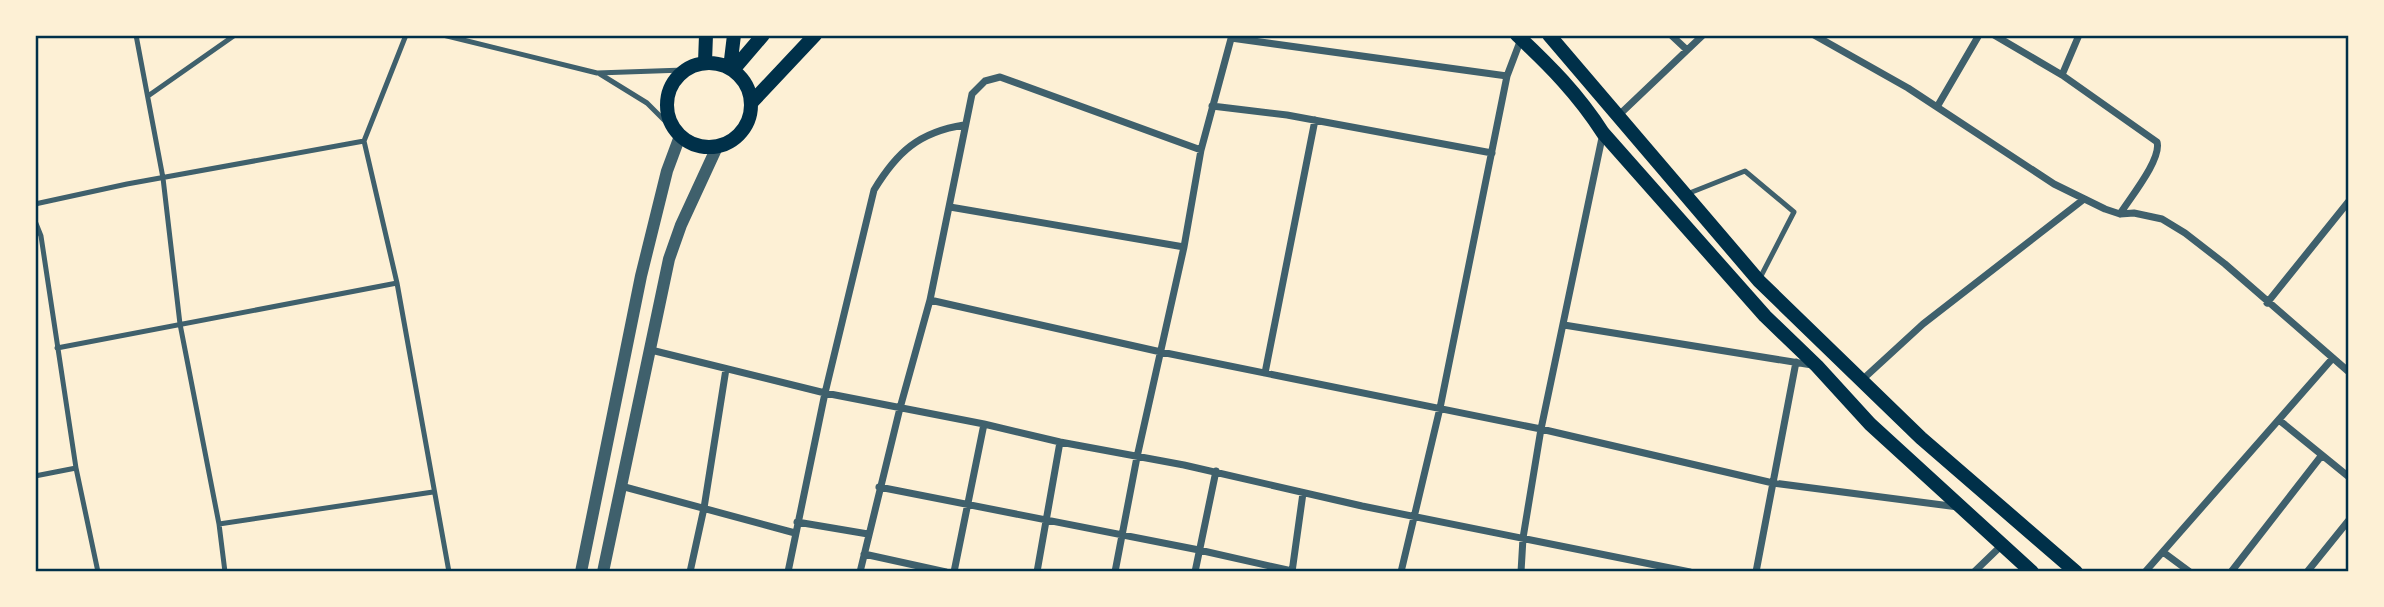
<svg xmlns="http://www.w3.org/2000/svg" width="2384" height="607" viewBox="0 0 2384 607" font-family="'Playfair Display',serif">
<style>
.lines{fill:none;stroke-linecap:round;stroke-linejoin:round}
.service{stroke:#3f606c;stroke-width:5}
.minor{stroke:#3f606c;stroke-width:7}
.tertiary{stroke:#3f606c;stroke-width:12}
.secondary{stroke:#003049;stroke-width:14}
.neatline{fill:none;stroke:#003049;stroke-width:2.5}
</style>
<rect width="100%" height="100%" fill="#fdf0d5"/>
<g class="lines">
<path class="service" d="M 136,35 L 163,178 L 180,324 L 219,524 L 225,572
M 406,35 L 364,141 L 397,283 L 449,572
M 443,35 L 597,73 L 684,70
M 600,74 L 647,103 L 677,133
M 148,96 L 235,35
M 1687,194 L 1745,171 L 1794,212 L 1760,278
M 35,204 L 127,184 L 364,141
M 35,221 L 41,236 L 76,468 L 98,572
M 57,348 L 397,283
M 35,476 L 76,468
M 219,524 L 433,492"/>
<path class="minor" d="M 1671,35 L 1687,50
M 1814,35 L 1908,88 L 2054,184 L 2105,209 L 2120,214 L 2134,213 L 2162,219 L 2185,233 L 2225,264 L 2349,372
M 1994,35 L 2062,75 L 2157,142 C 2162,159 2130,198 2120,214
M 1231,38 L 1507,76
M 2062,75 L 2079,35
M 1212,106 L 1287,115 L 1492,153
M 1937,107 L 1979,35
M 1619,115 L 1703,35
M 950,207 L 1184,247
M 930,300 L 1161,352 L 1541,429 L 1773,483 L 1958,507
M 2267,303 L 2349,201
M 1564,325 L 1812,365
M 651,350 L 825,393 L 984,424 L 1060,442 L 1184,465 L 1362,506 L 1690,572
M 1265,373 L 1315,120
M 1862,380 L 1923,324 L 2084,199
M 2279,420 L 2349,477
M 621,486 L 795,533
M 879,487 L 1199,550 L 1292,571
M 797,522 L 868,534
M 2163,552 L 2190,572
M 864,554 L 946,572
M 690,572 L 704,508 L 726,369
M 788,572 L 825,393 L 874,190 C 897,152 919,132 964,125
M 860,572 L 900,408 L 930,300 L 972,94 L 985,81 L 1000,77 L 1201,150
M 954,572 L 984,424
M 1037,572 L 1060,442
M 1115,572 L 1137,457 L 1184,247 L 1201,150 L 1232,35
M 1195,572 L 1216,471
M 1292,572 L 1303,493
M 1401,572 L 1440,408 L 1507,76 L 1521,39
M 1521,572 L 1523,538 L 1541,429 L 1603,133
M 1756,572 L 1796,362
M 1974,572 L 2002,545
M 2145,572 L 2332,359
M 2231,572 L 2322,455
M 2307,572 L 2349,520"/>
<path class="tertiary" d="M 581,572 L 641,276 L 667,171 L 680,136
M 603,572 L 669,259 L 681,225 L 717,147"/>
<path class="secondary" d="M 1517,35 C 1550,66 1578,94 1603,133 L 1765,316 L 1817,366 L 1870,424 L 2032,572
M 1549,35 L 1759,281 L 1921,438 L 2076,572
M 705,62 L 706,35
M667 105a42 42 0 1 1 84 0a42 42 0 1 1-84 0Z
M 730,68 L 734,35
M 733,70 L 763,35
M 752,102 L 815,35"/>
</g>
<rect width="2384" height="607" fill="none" stroke="#fdf0d5" stroke-width="74"/>
<rect x="37" y="37" width="2310" height="533" class="neatline"/>
</svg>
